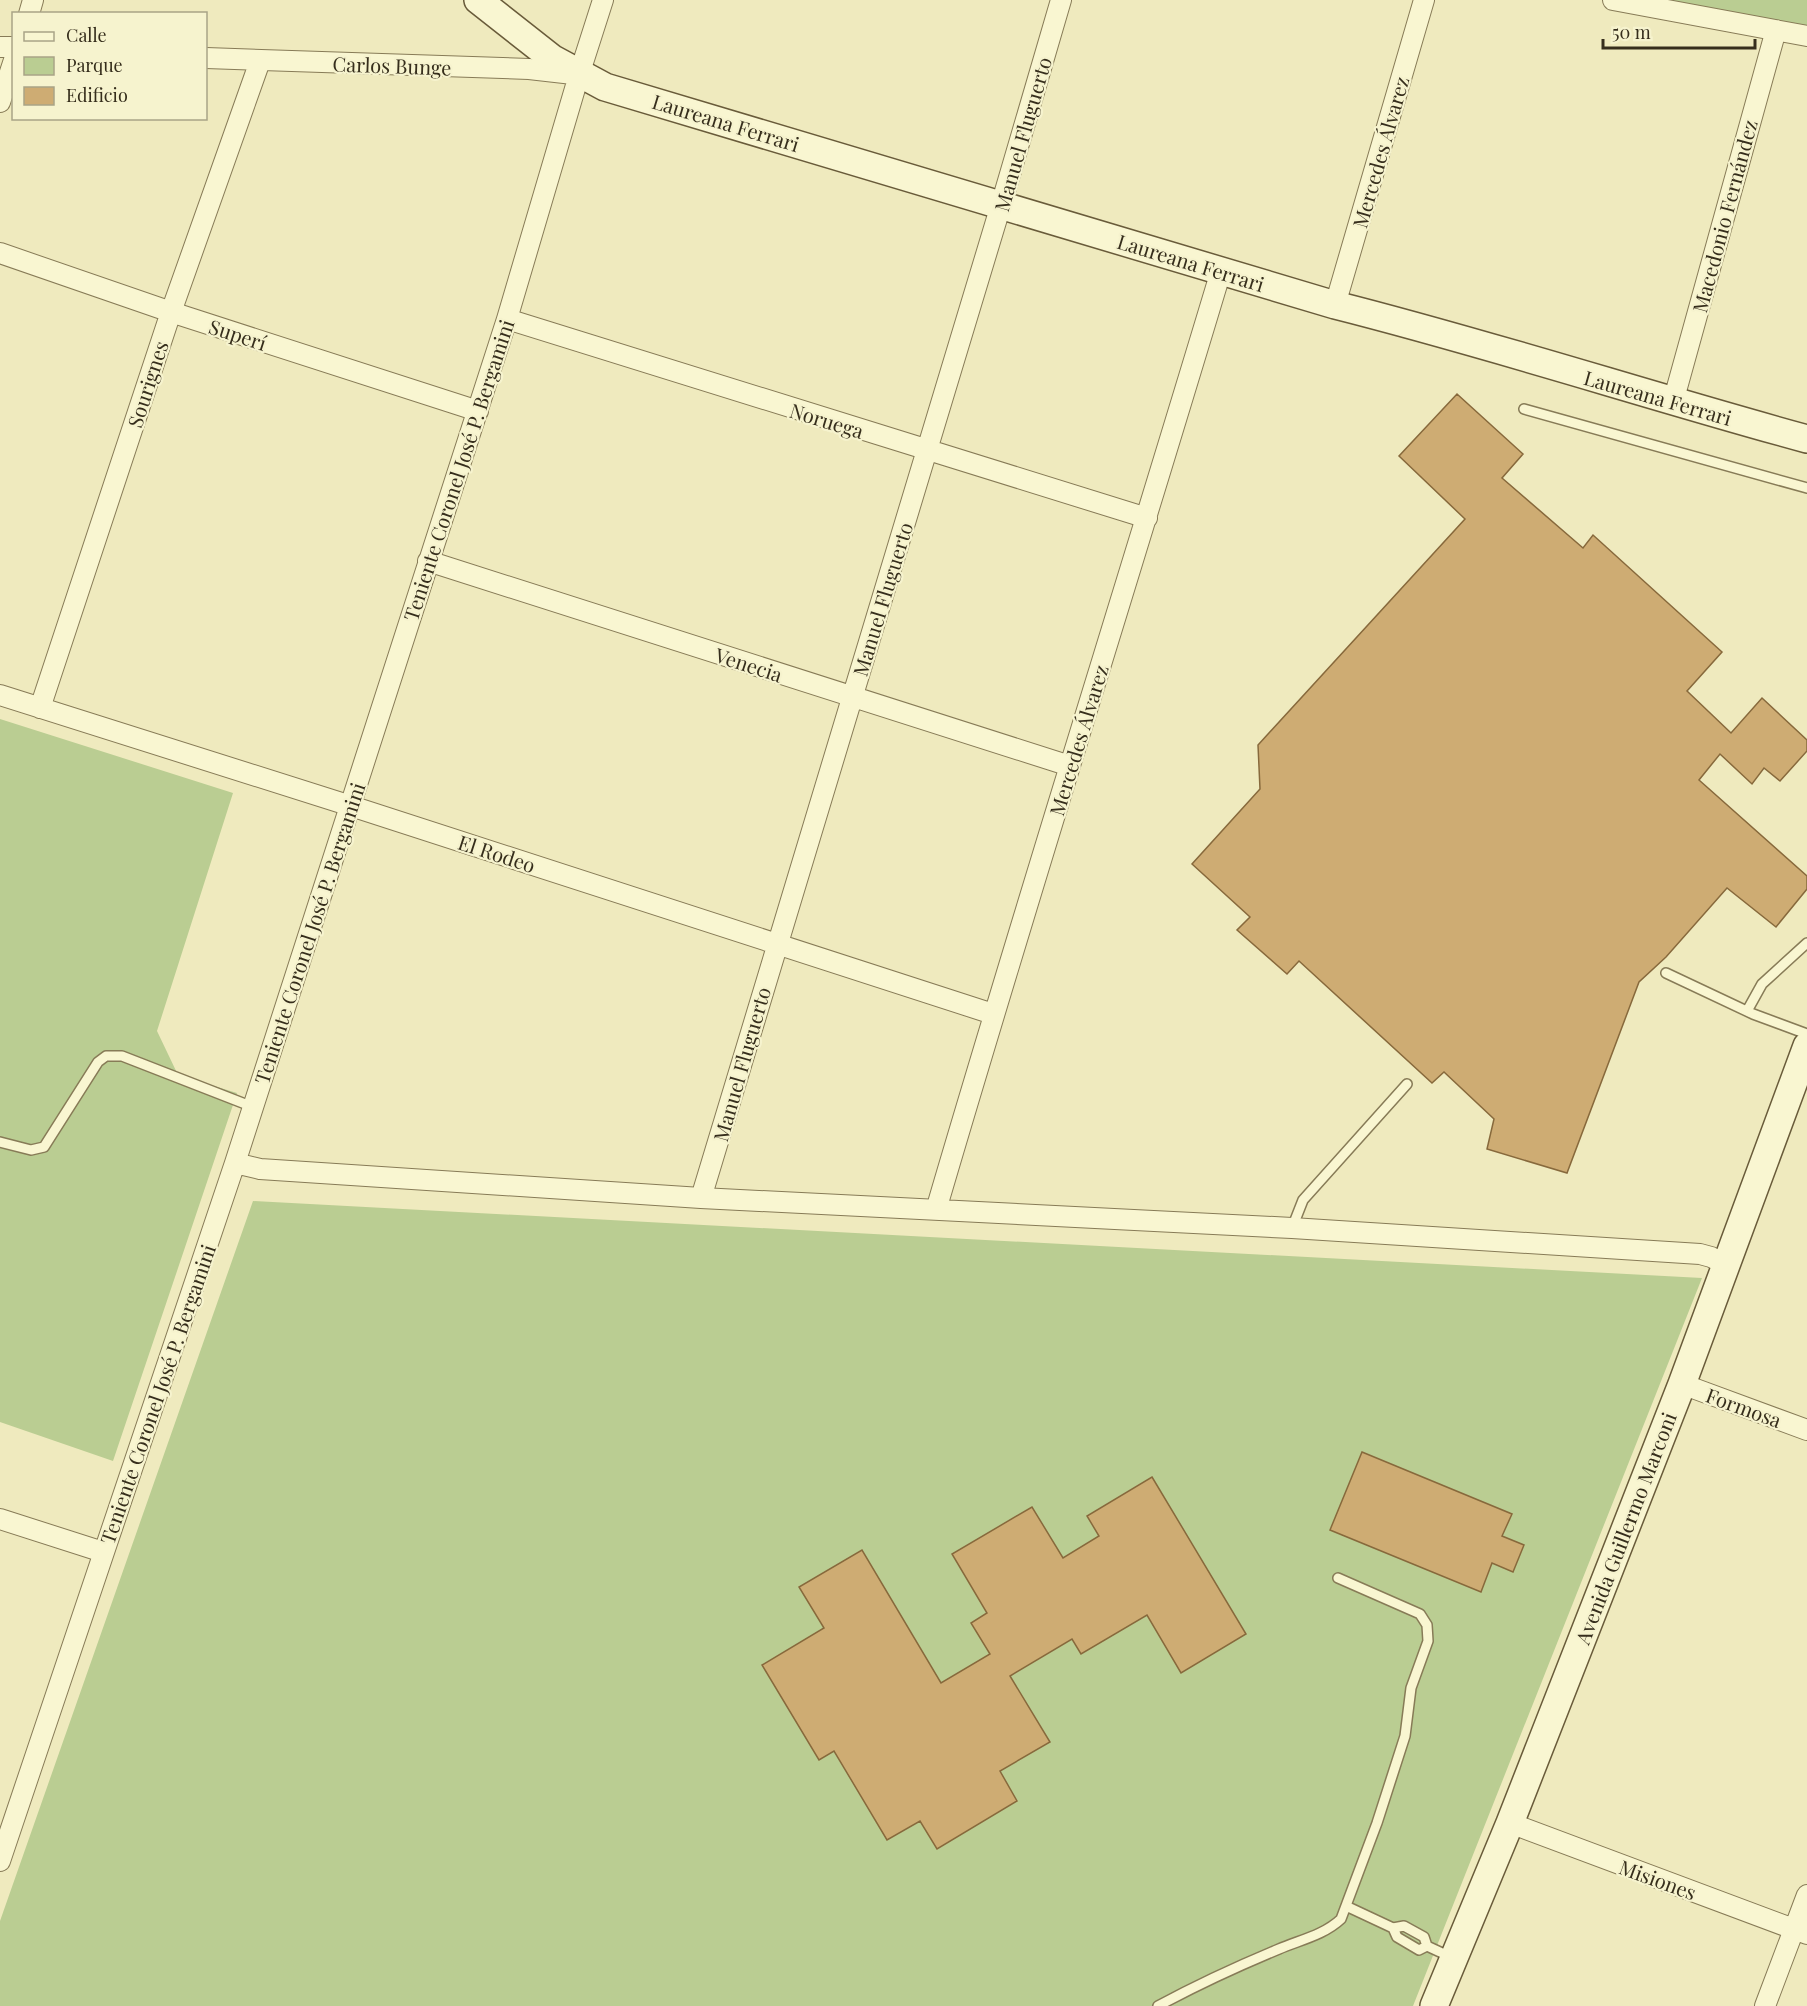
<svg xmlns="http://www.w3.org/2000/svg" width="1807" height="2006" viewBox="0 0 1807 2006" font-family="'Playfair Display',serif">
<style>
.green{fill:#bacd92}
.building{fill:#ceac73;stroke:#87693c;stroke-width:1.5}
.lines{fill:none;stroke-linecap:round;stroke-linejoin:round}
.lane-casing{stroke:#877b57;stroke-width:12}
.street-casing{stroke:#877b57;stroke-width:22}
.secondary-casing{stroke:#695b3a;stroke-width:30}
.lane{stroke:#f9f6d1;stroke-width:9}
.street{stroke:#f9f6d1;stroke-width:20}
.secondary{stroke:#f9f6d1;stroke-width:27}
.labels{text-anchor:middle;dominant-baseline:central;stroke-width:4.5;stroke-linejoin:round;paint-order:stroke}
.street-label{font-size:20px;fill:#362e1c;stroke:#f6f3ce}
</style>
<rect width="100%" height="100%" fill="#efeabe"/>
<path class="green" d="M 1613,0 L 1807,0 L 1807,36 Z
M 0,719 L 233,793 L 157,1031 L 178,1075 L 237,1093 L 113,1461 L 0,1422 Z
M 253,1201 L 1702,1278 L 1413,2006 L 0,2006 L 0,1921 Z"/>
<path class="building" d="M 1457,394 L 1523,454 L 1502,478 L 1583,548 L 1593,535 L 1722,652 L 1687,691 L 1731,733 L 1762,698 L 1807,740 L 1807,751 L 1780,781 L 1764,768 L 1752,784 L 1720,754 L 1699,780 L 1807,876 L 1807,889 L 1776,927 L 1727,888 L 1666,957 L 1639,982 L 1567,1173 L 1487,1149 L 1494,1119 L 1444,1072 L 1432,1083 L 1299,961 L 1287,974 L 1237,930 L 1250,917 L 1192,864 L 1260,789 L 1258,745 L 1465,519 L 1399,456 Z
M 1362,1452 L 1512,1514 L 1502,1536 L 1524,1545 L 1513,1572 L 1492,1563 L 1481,1592 L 1330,1530 Z
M 1152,1477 L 1246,1634 L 1181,1673 L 1147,1615 L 1081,1654 L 1072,1639 L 1010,1676 L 1050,1742 L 1000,1771 L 1017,1801 L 937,1849 L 920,1821 L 887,1840 L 834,1751 L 819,1760 L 762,1665 L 824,1628 L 799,1587 L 862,1550 L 941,1683 L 990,1654 L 971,1623 L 987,1613 L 952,1554 L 1032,1507 L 1063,1558 L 1099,1536 L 1087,1516 Z"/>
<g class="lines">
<defs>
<path id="lane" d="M 1524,409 L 1807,488
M 1666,973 L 1753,1014 L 1807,1034
M 1747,1011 L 1762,984 L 1807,943
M 0,1142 L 31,1150 L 44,1147 L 98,1062 L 106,1056 L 122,1056 L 253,1107
M 1292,1228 L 1303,1200 L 1407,1084
M 1346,1906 L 1393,1928 L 1404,1926 L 1424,1937 L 1427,1946
M 1393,1928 L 1397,1937 L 1419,1950 L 1427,1946 L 1453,1958
M 1158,2006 C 1197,1985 1238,1966 1279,1949 C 1300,1940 1324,1935 1341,1919 L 1377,1823 L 1405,1736 L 1411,1688 L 1428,1641 L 1427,1625 L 1420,1614 L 1338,1578"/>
<path id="street" d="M 1613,0 L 1807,36
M 29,14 L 33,0
M 0,47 L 14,47
M 206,58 L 529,69 L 573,74
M 0,102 L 14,60
M 0,253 L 171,312 L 478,411
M 1335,305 L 1424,0
M 507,319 L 1147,518
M 1673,402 L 1776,30
M 428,561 L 1070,766
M 0,695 L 351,806 L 993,1014
M 40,708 L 171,312 L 260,61
M 235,1163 L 260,1169 L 701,1198 L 1292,1228 L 1700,1254 L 1711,1257 L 1727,1265
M 701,1198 L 1001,205 L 1061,0
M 936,1210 C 1028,896 1127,584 1221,271
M 1682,1384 L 1807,1430
M 0,1519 L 103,1552
M 1510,1823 L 1807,1934
M 0,1861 L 235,1163 L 507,319 L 579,75 L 603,0
M 1765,2006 L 1807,1895"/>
<path id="secondary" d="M 478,0 L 553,59 L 605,87 L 1335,305 C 1494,345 1649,396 1807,439
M 1434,2006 L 1510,1823 L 1682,1384 L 1807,1046"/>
</defs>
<use href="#lane" class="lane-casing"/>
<use href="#street" class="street-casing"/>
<use href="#secondary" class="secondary-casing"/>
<use href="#lane" class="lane"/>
<use href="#street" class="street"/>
<use href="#secondary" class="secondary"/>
</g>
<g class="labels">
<g class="street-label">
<text transform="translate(392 65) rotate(2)">Carlos Bunge</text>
<text transform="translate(726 122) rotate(17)">Laureana Ferrari</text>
<text transform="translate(1022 134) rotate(-74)">Manuel Fluguerto</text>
<text transform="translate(1380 152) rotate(-74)">Mercedes Álvarez</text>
<text transform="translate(1724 216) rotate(-75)">Macedonio Fernández</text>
<text transform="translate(1191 262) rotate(17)">Laureana Ferrari</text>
<text transform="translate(238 334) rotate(18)">Superí</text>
<text transform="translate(147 384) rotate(-72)">Sourignes</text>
<text transform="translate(1658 397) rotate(16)">Laureana Ferrari</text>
<text transform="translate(827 420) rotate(17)">Noruega</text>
<text transform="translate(458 470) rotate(-72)">Teniente Coronel José P. Bergamini</text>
<text transform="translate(882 599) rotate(-73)">Manuel Fluguerto</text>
<text transform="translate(749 664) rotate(18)">Venecia</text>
<text transform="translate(1078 740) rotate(-73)">Mercedes Álvarez</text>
<text transform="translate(497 853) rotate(18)">El Rodeo</text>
<text transform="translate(309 933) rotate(-72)">Teniente Coronel José P. Bergamini</text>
<text transform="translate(741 1064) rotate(-74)">Manuel Fluguerto</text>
<text transform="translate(157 1394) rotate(-71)">Teniente Coronel José P. Bergamini</text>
<text transform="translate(1744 1407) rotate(20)">Formosa</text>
<text transform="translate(1625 1528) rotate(-69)">Avenida Guillermo Marconi</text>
<text transform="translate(1658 1879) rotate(20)">Misiones</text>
</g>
</g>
<rect x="12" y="12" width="195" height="108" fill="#f6f3ce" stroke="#a9a487" stroke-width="1.5"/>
<rect x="24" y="32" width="30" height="9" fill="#f9f6d1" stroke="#a9a487" stroke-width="1.5"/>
<text x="66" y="42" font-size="18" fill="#362e1c">Calle</text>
<rect x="24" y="57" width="30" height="18" fill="#bacd92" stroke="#a9a487" stroke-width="1.5"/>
<text x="66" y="72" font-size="18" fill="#362e1c">Parque</text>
<rect x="24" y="87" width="30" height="18" fill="#ceac73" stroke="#a9a487" stroke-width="1.5"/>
<text x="66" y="102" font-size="18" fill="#362e1c">Edificio</text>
<path d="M1603 39v9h152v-9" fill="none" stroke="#362e1c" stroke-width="3"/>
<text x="1612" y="39" font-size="18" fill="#362e1c" stroke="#f6f3ce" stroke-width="4.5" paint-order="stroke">50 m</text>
</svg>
